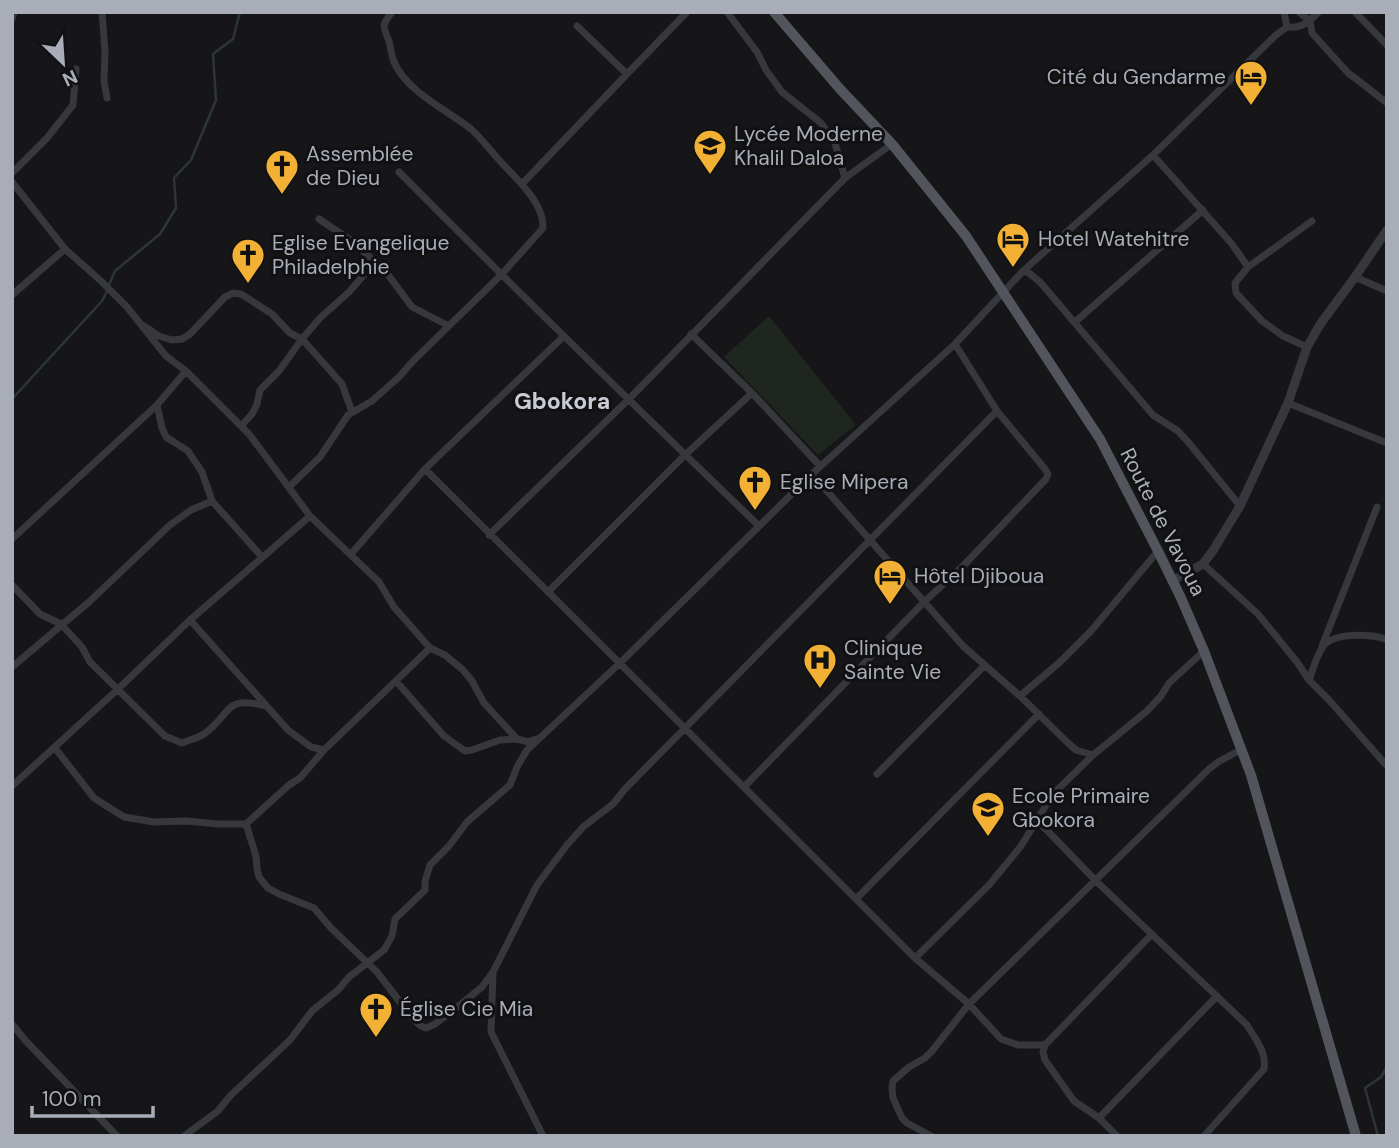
<svg xmlns="http://www.w3.org/2000/svg" width="1399" height="1148" viewBox="0 0 1399 1148" font-family="'DM Sans',sans-serif">
<style>
.green{fill:#1e261f}
.lines{fill:none;stroke-linecap:round;stroke-linejoin:round}
.stream{stroke:#2c353c;stroke-width:2.5}
.minor{stroke:#37383d;stroke-width:7}
.tertiary{stroke:#37383d;stroke-width:9}
.primary{stroke:#53555c;stroke-width:10}
.labels{text-anchor:middle;dominant-baseline:central;stroke-width:6;stroke-linejoin:round;paint-order:stroke}
.poi-label{font-size:21px;fill:#a8adb8;stroke:#111113;text-anchor:start}
.street-label{font-size:21px;fill:#a8adb8;stroke:#111113}
.neighbourhood-label{font-size:23px;font-weight:bold;fill:#c9ccd4;stroke:#111113}
</style>
<rect width="100%" height="100%" fill="#161618"/>
<path class="green" d="M 769,316 L 856,425 L 818,455 L 724,357 Z"/>
<g class="lines">
<path class="stream" d="M 109,285 L 115,271 L 160,234 L 176,208 L 174,178 L 191,160 L 216,100 L 213,54 L 233,39 L 240,12
M 12,399 L 102,301 L 107,291
M 1378,1136 L 1365,1088 L 1381,1077 L 1387,1067"/>
<path class="minor" d="M 102,12 L 105,52 L 104,81 L 107,98
M 727,12 L 757,52 L 766,70 L 782,92 L 821,123 L 835,143 L 845,178
M 1284,12 L 1287,27
M 1299,12 L 1310,21 L 1312,33 L 1349,74 L 1355,78 L 1387,103
M 1355,12 L 1387,45
M 12,19 L 14,12
M 577,26 L 627,74 L 687,12
M 1153,155 L 1232,244 L 1248,267 L 1235,283 L 1236,293 L 1262,321 L 1283,336 L 1307,347
M 399,172 C 518,292 638,409 759,526
M 12,173 L 47,138 L 73,105 L 76,69
M 12,182 L 65,249 L 101,281 L 127,307 L 166,356 L 186,371 L 249,434 L 310,516 L 379,582 L 394,607 L 430,648 L 445,655 L 463,670 L 472,681 L 484,703 L 517,739 L 528,742 L 536,739
M 522,184 L 627,74
M 319,219 L 352,241 L 386,272 L 412,307 L 449,326
M 1248,267 L 1312,221
M 1023,271 L 1029,273 L 1040,282 L 1153,415 L 1178,431 L 1189,443 L 1240,506
M 1355,277 L 1387,291
M 12,295 L 65,249
M 1075,322 L 1203,210
M 144,326 L 159,336 L 172,340 L 182,339 L 190,334 L 225,297 L 233,293 L 241,294 L 272,314 L 290,333 L 302,339 L 342,384 L 352,412
M 691,334 L 752,393 L 820,466
M 1288,403 L 1387,443
M 157,405 L 162,428 L 166,437 L 188,451 L 202,472 L 212,501 L 262,557
M 241,426 L 252,414 L 257,404 L 260,390 L 279,371 L 302,339 L 320,318 L 349,292 L 375,262
M 425,469 L 915,958 L 969,1004 L 1001,1039 L 1018,1045 L 1045,1045
M 812,474 L 963,646 L 1020,696 L 1068,743 L 1076,750 L 1093,755
M 289,487 L 320,457 L 348,415 L 372,401 L 400,376 L 413,361 L 501,275 L 543,228 C 544,202 516,179 500,161 C 490,150 482,139 471,129 C 447,110 407,92 394,62 C 391,55 391,48 389,41 C 383,26 381,26 392,12
M 489,535 L 629,399 L 845,178 L 892,144
M 12,539 L 157,405 L 186,371
M 351,554 L 425,469 L 563,337
M 1203,564 L 1258,614 L 1297,662 L 1309,680 L 1329,700 L 1387,766
M 12,585 L 40,614 L 61,624 L 82,647 L 90,662 L 165,736 L 182,743 C 189,740 198,738 204,734 C 233,713 223,695 266,706
M 548,592 L 685,455 L 752,393
M 190,620 L 288,730 L 311,747 L 324,750
M 1322,646 L 1377,507
M 12,667 L 89,602 L 170,525 L 191,510 L 212,501
M 1309,680 C 1313,670 1316,657 1322,648 C 1331,632 1373,633 1387,640
M 396,681 L 444,736 L 465,751 L 472,750 L 500,740 L 517,739
M 1020,696 L 1060,662 L 1091,631 L 1158,551
M 55,748 L 94,798 L 124,817 L 154,822 L 186,821 L 218,824 L 246,824 L 289,785 L 300,778 L 324,750 L 430,648
M 877,774 L 984,666
M 12,786 L 117,690 L 190,620 L 310,516
M 744,787 L 923,603 L 964,565 L 1046,479 L 1048,474 L 1045,469 L 997,411
M 1038,821 L 1096,881 L 1247,1025 C 1255,1039 1267,1052 1264,1069 L 1204,1136
M 246,824 L 256,856 L 257,869 L 259,877 L 268,888 L 279,894 L 314,908 L 331,928 L 377,972 L 413,1019 L 421,1026 L 426,1028 L 435,1024 L 455,1009 L 482,987 L 493,972 L 537,885 L 567,845 L 583,827 L 613,804 L 625,789 L 997,411 L 955,344
M 857,898 L 1039,714
M 915,958 L 989,885 L 1021,846 L 1053,794 L 1093,755 L 1147,711 L 1161,696 L 1169,683 L 1204,651
M 493,973 L 491,1032 L 543,1136
M 12,1024 L 25,1040 L 117,1136
M 1099,1118 L 1217,996
M 184,1136 L 218,1111 L 230,1096 L 290,1040 L 312,1011 L 338,990 L 349,977 L 384,950 L 392,936 L 395,919 L 425,890 L 425,881 L 430,865 L 449,846 L 467,822 L 510,785 L 517,767 L 527,750 L 620,663 L 812,474 L 955,344 L 1023,271 L 1153,155 L 1276,35 L 1287,27 C 1302,29 1309,21 1319,12
M 931,1136 L 907,1123 L 902,1118 L 893,1098 L 892,1088 L 893,1081 L 909,1067 L 925,1058 L 932,1051 L 969,1004 L 1209,769 L 1218,762 L 1242,749
M 1117,1136 L 1099,1118 L 1074,1101 L 1045,1060 L 1043,1052 L 1045,1045 L 1152,934"/>
<path class="tertiary" d="M 1172,581 L 1203,564 L 1214,549 L 1240,506 L 1288,403 L 1307,347 L 1321,323 L 1355,277 L 1387,230"/>
<path class="primary" d="M 774,12 L 840,89 L 892,144 L 966,236 L 1100,439 L 1158,551 L 1181,598 L 1204,651 L 1251,775 L 1356,1136"/>
</g>
<defs>
<symbol id="hotel-pin" viewBox="-11 -11 22 30"><path d="M0 17L-7.5 6A9.5 9.5 0 1 1 7.5 6Z" fill="#f2b134" stroke="#111113"/><path d="M-6-4.5h1.5V1H6V5H4.5V3h-9V5H-6ZM-4 0a1.8 1.8 0 1 1 3.6 0ZM.5 0V-2.5h3Q6-2.5 6 0Z" fill="#111"/></symbol>
<symbol id="school-pin" viewBox="-11 -11 22 30"><path d="M0 17L-7.5 6A9.5 9.5 0 1 1 7.5 6Z" fill="#f2b134" stroke="#111113"/><path d="M0-5L7-2L0 1L-7-2ZM-4 1L0 2.5L4 1V4Q0 6-4 4Z" fill="#111"/></symbol>
<symbol id="church-pin" viewBox="-11 -11 22 30"><path d="M0 17L-7.5 6A9.5 9.5 0 1 1 7.5 6Z" fill="#f2b134" stroke="#111113"/><path d="M-1.2-6h2.4v3.5h3.3v2.4h-3.3V6h-2.4V-.1h-3.3v-2.4h3.3Z" fill="#111"/></symbol>
<symbol id="hospital-pin" viewBox="-11 -11 22 30"><path d="M0 17L-7.5 6A9.5 9.5 0 1 1 7.5 6Z" fill="#f2b134" stroke="#111113"/><path d="M-5-5h3v3.5h4V-5h3V5h-3V1.5h-4V5h-3Z" fill="#111"/></symbol>
</defs>
<g fill-rule="evenodd">
<use href="#hotel-pin" x="1232" y="58" width="38" height="52"/>
<use href="#school-pin" x="691" y="127" width="38" height="52"/>
<use href="#church-pin" x="263" y="147" width="38" height="52"/>
<use href="#hotel-pin" x="994" y="220" width="38" height="52"/>
<use href="#church-pin" x="229" y="236" width="38" height="52"/>
<use href="#church-pin" x="736" y="463" width="38" height="52"/>
<use href="#hotel-pin" x="871" y="557" width="38" height="52"/>
<use href="#hospital-pin" x="801" y="641" width="38" height="52"/>
<use href="#school-pin" x="969" y="789" width="38" height="52"/>
<use href="#church-pin" x="357" y="990" width="38" height="52"/>
</g>
<g class="labels">
<g class="poi-label">
<text x="1226" y="77" text-anchor="end">Cité du Gendarme</text>
<text x="734" y="134">Lycée Moderne<tspan x="734" dy="24">Khalil Daloa</tspan></text>
<text x="306" y="154">Assemblée<tspan x="306" dy="24">de Dieu</tspan></text>
<text x="1038" y="239">Hotel Watehitre</text>
<text x="272" y="243">Eglise Evangelique<tspan x="272" dy="24">Philadelphie</tspan></text>
<text x="780" y="482">Eglise Mipera</text>
<text x="914" y="576">Hôtel Djiboua</text>
<text x="844" y="648">Clinique<tspan x="844" dy="24">Sainte Vie</tspan></text>
<text x="1012" y="796">Ecole Primaire<tspan x="1012" dy="24">Gbokora</tspan></text>
<text x="400" y="1009">Église Cie Mia</text>
</g>
<g class="street-label">
<text transform="translate(1163 522) rotate(63)">Route de Vavoua</text>
</g>
<g class="neighbourhood-label">
<text x="562" y="401">Gbokora</text>
</g>
</g>
<rect width="1399" height="1148" fill="none" stroke="#a8adb8" stroke-width="28"/>
<g transform="translate(63 63) rotate(155)" stroke="#111113" stroke-width="5" paint-order="stroke">
<path d="M0-5L12 26L0 18L-12 26Z" fill="#a8adb8"/>
<text y="-10" font-size="19" font-weight="bold" text-anchor="middle" fill="#a8adb8">N</text>
</g>
<path d="M32 1106v10h121v-10" fill="none" stroke="#a8adb8" stroke-width="3.5"/>
<text x="42" y="1106" font-size="21" fill="#a8adb8" stroke="#111113" stroke-width="5" paint-order="stroke">100 m</text>
</svg>
